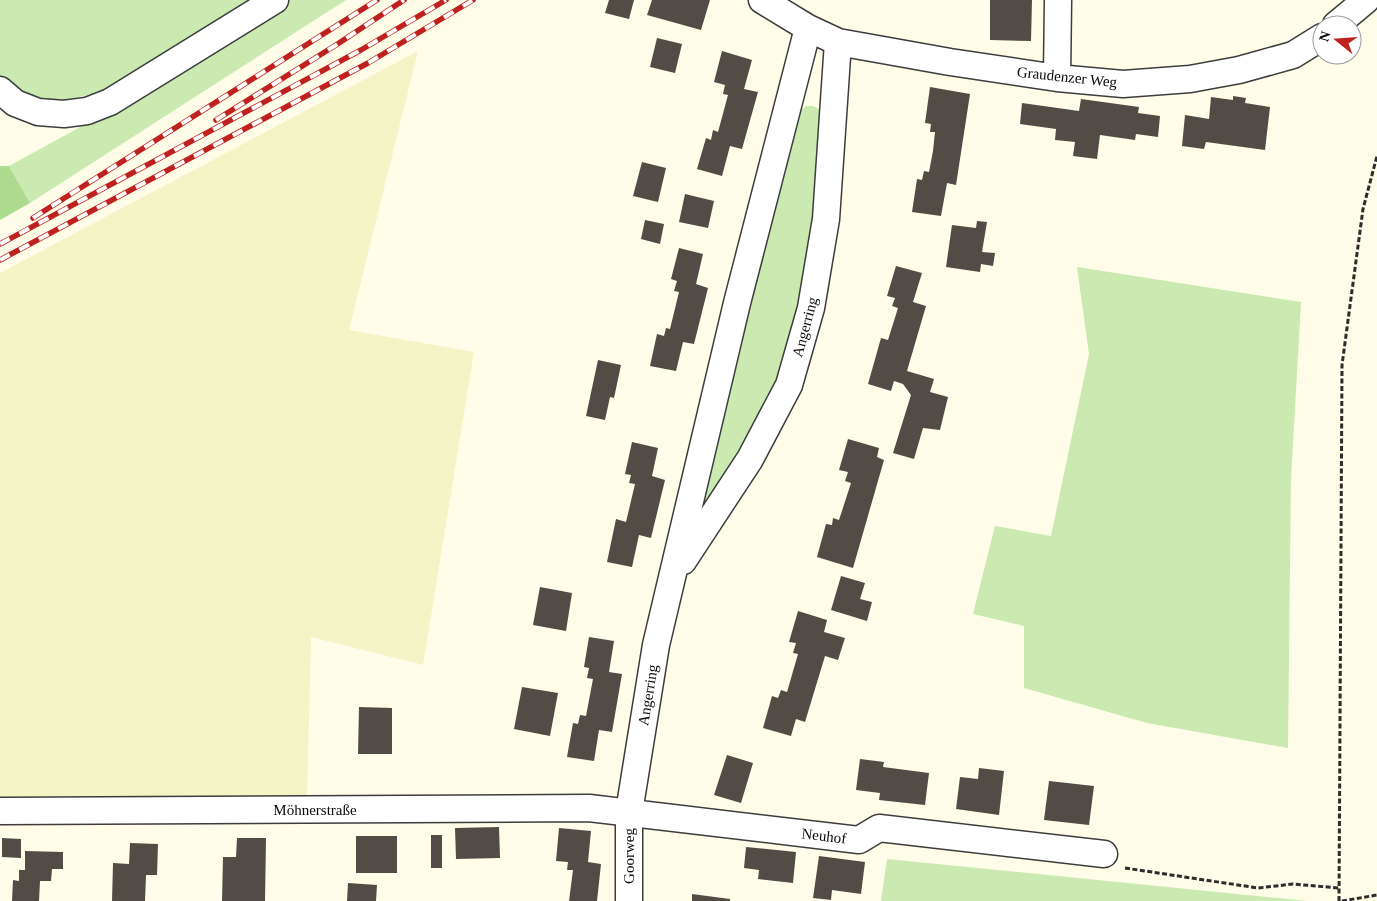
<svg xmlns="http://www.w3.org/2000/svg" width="1377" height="901" viewBox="0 0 1377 901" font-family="'Times New Roman',serif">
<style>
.farmland{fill:#f5f4c7}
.green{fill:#cbeab1}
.forest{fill:#addb8f}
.building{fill:#534c46}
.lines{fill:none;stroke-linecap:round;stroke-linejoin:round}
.street-casing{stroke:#3d3d3d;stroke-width:29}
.path{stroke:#2c2c2c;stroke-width:3;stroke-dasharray:5 2.5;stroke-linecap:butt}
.street{stroke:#fff;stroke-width:26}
.rail-casing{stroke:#bf211e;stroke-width:5.5}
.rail{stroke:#fff;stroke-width:4;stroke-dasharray:11;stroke-linecap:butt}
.labels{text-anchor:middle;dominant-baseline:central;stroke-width:5;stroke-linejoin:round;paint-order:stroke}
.street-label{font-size:15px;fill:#0a0a0a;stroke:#fff}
</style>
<rect width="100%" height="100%" fill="#fffce8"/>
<path class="farmland" d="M 418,51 L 349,330 L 474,352 L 423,665 L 311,637 L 307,796 L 0,802 L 0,273 Z"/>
<path class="green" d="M 0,0 L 256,0 L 109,90 L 66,100 L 40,101 L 19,93 L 0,77 Z
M 290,0 L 346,0 L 30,203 L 9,166 L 142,93 Z
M 806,106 L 813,106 L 823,111 L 821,201 L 788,357 L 765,413 L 706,504 L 702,503 L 796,114 Z
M 1077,267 L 1301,302 L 1291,479 L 1288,748 L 1147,723 L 1024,688 L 1024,626 L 973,614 L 995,526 L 1051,536 L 1089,354 Z
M 887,859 L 1308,901 L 881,901 Z"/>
<path class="forest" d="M 0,166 L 9,166 L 30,203 L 0,220 Z"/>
<path class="building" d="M 609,0 L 634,0 L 629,19 L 605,13 Z
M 652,0 L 710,0 L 701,30 L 647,15 Z
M 990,0 L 1032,0 L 1031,41 L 990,40 Z
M 657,38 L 682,44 L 675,73 L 650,67 Z
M 722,51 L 752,60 L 744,89 L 758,92 L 742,149 L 730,146 L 722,176 L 697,169 L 706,138 L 711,140 L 713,130 L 718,132 L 728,95 L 723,94 L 725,85 L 714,82 Z
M 930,87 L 970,94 L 956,185 L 947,183 L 941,216 L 912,212 L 917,179 L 922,180 L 924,171 L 929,172 L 933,151 L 935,132 L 930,132 L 931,124 L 925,123 Z
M 1233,96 L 1246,98 L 1245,103 L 1270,107 L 1265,150 L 1206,142 L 1204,149 L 1182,146 L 1185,115 L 1209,119 L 1211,97 L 1233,100 Z
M 1081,99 L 1139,107 L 1138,113 L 1160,116 L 1158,137 L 1136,134 L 1135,140 L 1100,135 L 1097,159 L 1073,156 L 1075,142 L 1055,140 L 1056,129 L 1020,124 L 1022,103 L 1079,111 Z
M 642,162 L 666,168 L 658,202 L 633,196 Z
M 685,194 L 714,201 L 708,228 L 679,222 Z
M 645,220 L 664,224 L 660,244 L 641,239 Z
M 977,221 L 987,222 L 982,252 L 995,253 L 993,266 L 981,264 L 980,272 L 946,267 L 952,225 L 976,228 Z
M 679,248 L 703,254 L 696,284 L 708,288 L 694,344 L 683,342 L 676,371 L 650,366 L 657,334 L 664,336 L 666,328 L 670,329 L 679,292 L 674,291 L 677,281 L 671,279 Z
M 896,266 L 922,273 L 913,302 L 926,306 L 907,371 L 934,379 L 930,392 L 948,397 L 940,430 L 923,428 L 914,459 L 893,453 L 911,395 L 903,384 L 894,381 L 891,391 L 868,384 L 881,338 L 888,340 L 898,308 L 892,306 L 895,298 L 887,296 Z
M 598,360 L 621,365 L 614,398 L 610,397 L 605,420 L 586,416 Z
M 848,439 L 879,448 L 877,457 L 884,460 L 853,568 L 817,557 L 826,524 L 832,525 L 833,518 L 839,520 L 851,483 L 845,481 L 848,472 L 839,470 Z
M 632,442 L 658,448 L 652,476 L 665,480 L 651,538 L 639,535 L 632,567 L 607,562 L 616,519 L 626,522 L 635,484 L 629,483 L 631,475 L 625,474 Z
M 841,576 L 865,583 L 860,599 L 872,602 L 867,621 L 831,610 Z
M 540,587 L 572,593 L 566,631 L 533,625 Z
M 798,611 L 827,620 L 824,632 L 845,638 L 838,660 L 825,656 L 805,722 L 796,719 L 791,736 L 763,728 L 772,696 L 778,698 L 781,690 L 787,692 L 798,654 L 793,653 L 796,643 L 789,642 Z
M 589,637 L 614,641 L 609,672 L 622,674 L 612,732 L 599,730 L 594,761 L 567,757 L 573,723 L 578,724 L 580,715 L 586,716 L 593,679 L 587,678 L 589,668 L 584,667 Z
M 522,687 L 558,693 L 550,736 L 514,729 Z
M 359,707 L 392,708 L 392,754 L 358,754 Z
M 727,755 L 753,763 L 741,803 L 714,795 Z
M 860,759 L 884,762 L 883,767 L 929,773 L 925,805 L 879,800 L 880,793 L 856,790 Z
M 979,768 L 1004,771 L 999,815 L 956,809 L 960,777 L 978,779 Z
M 1049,781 L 1094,786 L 1089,825 L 1044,820 Z
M 499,827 L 500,858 L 456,859 L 455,828 Z
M 559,828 L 591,831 L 588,862 L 601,864 L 597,901 L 569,901 L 573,870 L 567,870 L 568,862 L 556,861 Z
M 431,835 L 442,835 L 442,868 L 431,868 Z
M 356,836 L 397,836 L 397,873 L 356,873 Z
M 2,838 L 21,839 L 21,858 L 2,857 Z
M 237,838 L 266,838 L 265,901 L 222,901 L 223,857 L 236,857 Z
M 130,843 L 158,844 L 157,875 L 146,875 L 145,901 L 112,901 L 113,863 L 129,864 Z
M 746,847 L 796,852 L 793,883 L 758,879 L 759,870 L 744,868 Z
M 25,851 L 63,852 L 63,869 L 52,869 L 51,881 L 40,881 L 39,901 L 12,901 L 13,880 L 19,881 L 19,870 L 25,870 Z
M 819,856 L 865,862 L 861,894 L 832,890 L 831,900 L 813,898 Z
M 348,883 L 377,885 L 376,901 L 347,901 Z
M 692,894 L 730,899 L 730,901 L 692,901 Z"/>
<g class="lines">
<defs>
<path id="street" d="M 762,0 L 808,28 L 838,42 L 950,62 L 1057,78 L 1123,84 L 1190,79 L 1239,70 L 1293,55 L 1322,37
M 1336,25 L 1366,0
M 1057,78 L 1058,0
M 0,90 L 15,103 L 38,112 L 64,114 L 87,111 L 110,102 L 275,0
M 683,561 L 750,459 L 789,385 L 811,308 L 826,219 L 838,42
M 0,811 L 589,808 L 859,840 L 879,828 L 1104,854
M 629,901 L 629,812 L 656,645 L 737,303 L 808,28"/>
</defs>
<use href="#street" class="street-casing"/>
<path class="path" d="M 1125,868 L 1258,888 L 1293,884 L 1339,888
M 1339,901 L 1342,365 L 1363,209 L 1377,156
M 1342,901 L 1377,895"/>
<use href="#street" class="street"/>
<defs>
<path id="rail" d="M 216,120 L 336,45 L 404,0
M 33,218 L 377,0
M 0,244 L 361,50 L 446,0
M 0,260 L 368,63 L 473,0"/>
</defs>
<use href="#rail" class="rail-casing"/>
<use href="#rail" class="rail"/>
</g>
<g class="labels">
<g class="street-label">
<text transform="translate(1067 77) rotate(6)">Graudenzer Weg</text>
<text transform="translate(805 327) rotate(-75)">Angerring</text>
<text transform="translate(648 695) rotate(-81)">Angerring</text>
<text x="315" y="810">Möhnerstraße</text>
<text transform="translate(824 836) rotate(7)">Neuhof</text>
<text transform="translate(629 856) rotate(-90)">Goorweg</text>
</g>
</g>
<g transform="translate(1337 40) rotate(287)"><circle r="24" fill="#ffffff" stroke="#9d9d9d"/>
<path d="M0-4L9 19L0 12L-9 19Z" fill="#bf211e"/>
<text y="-8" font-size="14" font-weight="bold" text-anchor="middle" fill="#0a0a0a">N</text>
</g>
</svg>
